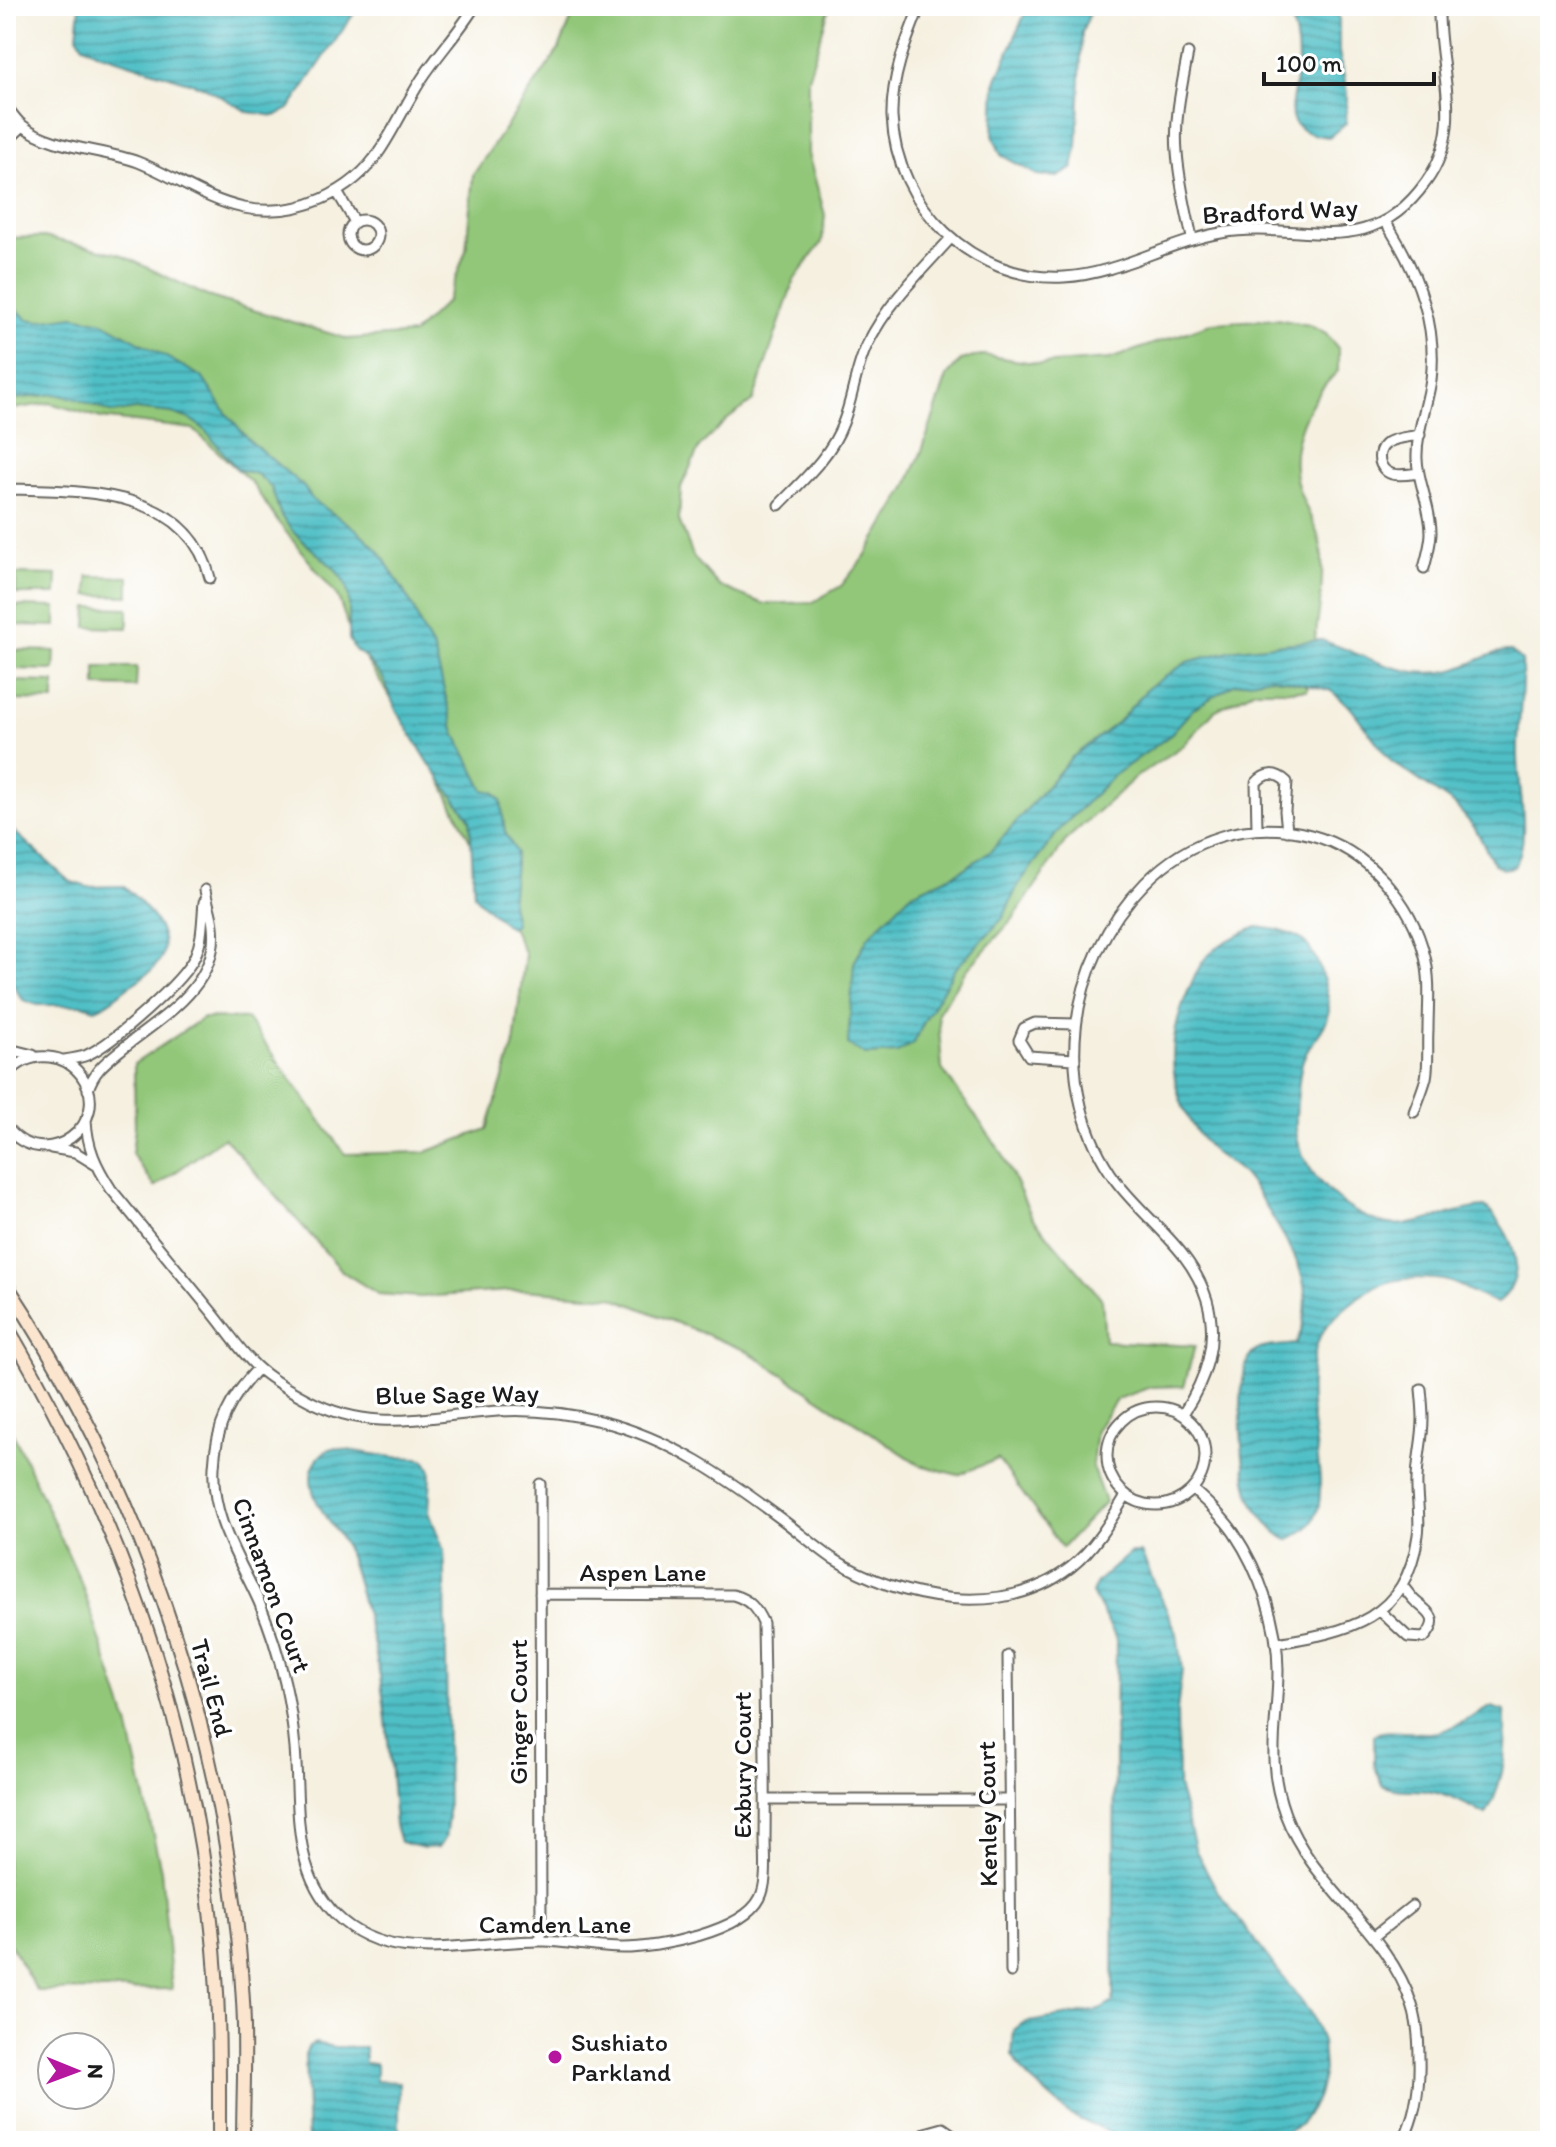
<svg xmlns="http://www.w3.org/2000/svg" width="1556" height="2147" viewBox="0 0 1556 2147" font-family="Itim,sans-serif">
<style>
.grass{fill:#92c779;stroke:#57724a;stroke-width:2}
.water{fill:url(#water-rules);stroke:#366e71;stroke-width:2}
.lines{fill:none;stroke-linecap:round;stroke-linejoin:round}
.street-casing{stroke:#686661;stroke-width:13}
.secondary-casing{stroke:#686661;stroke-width:16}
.street{stroke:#fff;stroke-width:9}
.secondary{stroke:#fbe5cf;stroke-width:12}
.poi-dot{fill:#b5179e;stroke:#fff;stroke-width:3}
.labels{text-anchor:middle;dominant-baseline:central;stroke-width:7;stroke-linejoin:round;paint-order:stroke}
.street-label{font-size:26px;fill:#1c1c1c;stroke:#fff}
.poi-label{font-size:26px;fill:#1c1c1c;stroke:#fff;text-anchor:start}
</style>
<defs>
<pattern id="water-rules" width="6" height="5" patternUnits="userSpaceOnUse" patternTransform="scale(2)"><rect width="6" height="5" fill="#50bfc6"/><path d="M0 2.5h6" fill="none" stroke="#429aa0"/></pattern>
</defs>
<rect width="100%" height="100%" fill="#fff"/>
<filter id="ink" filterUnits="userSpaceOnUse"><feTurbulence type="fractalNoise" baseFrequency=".0125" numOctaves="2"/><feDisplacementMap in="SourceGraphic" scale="16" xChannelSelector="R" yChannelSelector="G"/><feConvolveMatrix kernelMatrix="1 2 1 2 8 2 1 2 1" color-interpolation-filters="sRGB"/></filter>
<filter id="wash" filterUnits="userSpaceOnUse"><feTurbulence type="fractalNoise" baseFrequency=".006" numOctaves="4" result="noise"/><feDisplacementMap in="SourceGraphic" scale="32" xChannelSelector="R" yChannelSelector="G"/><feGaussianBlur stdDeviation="1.8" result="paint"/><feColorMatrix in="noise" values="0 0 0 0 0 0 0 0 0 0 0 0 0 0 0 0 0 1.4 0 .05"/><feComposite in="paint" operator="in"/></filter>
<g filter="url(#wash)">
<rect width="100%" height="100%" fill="#f5f0e0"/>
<path class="grass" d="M 577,6 L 830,6 L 808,78 L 808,154 L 825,215 L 822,242 L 794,280 L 753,401 L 728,419 L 700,446 L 681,487 L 679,520 L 694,558 L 719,586 L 764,604 L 813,602 L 841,586 L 865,556 L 906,488 L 922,451 L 947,376 L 961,360 L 983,355 L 1040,364 L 1110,359 L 1213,323 L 1277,319 L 1309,325 L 1326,334 L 1338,348 L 1338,371 C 1308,400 1286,444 1298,487 C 1305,510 1321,531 1322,556 C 1324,600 1313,647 1307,690 L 1255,690 L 1214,711 L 1184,745 L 1136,777 L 1067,839 L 1013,919 L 964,973 L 938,1013 L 942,1069 L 1002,1153 L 1032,1217 L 1102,1299 L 1105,1341 L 1195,1346 L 1184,1386 L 1151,1387 L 1117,1399 L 1096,1430 L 1092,1467 L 1105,1502 L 1062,1548 L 998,1459 L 958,1475 L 920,1465 L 747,1351 L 612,1297 L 524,1290 L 420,1297 L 378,1294 L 343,1272 L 224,1137 L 155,1187 L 132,1154 L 135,1127 L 134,1064 L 203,1018 L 247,1019 L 345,1154 L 426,1152 L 487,1129 L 514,1044 L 525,954 L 431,760 L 353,640 L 338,597 L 278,522 L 251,482 L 193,429 L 101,418 L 50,403 L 6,410 L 6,238 L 44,237 L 119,254 L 207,296 L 348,339 L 413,334 L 447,301 L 466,250 L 473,175 L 559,49 Z
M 16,574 L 57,575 L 56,594 L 16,594 Z
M 88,576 L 129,577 L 129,596 L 88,595 Z
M 16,606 L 56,607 L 56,626 L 15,625 Z
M 88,607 L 128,608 L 128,628 L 87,627 Z
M 14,650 L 55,651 L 54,670 L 14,669 Z
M 96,667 L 137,667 L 136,687 L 96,686 Z
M 14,681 L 54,682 L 54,701 L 13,700 Z
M 6,1418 L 81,1582 L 128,1724 L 161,1870 L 172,1989 L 37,1991 L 6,1937 Z"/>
<path class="water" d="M 80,6 L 359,6 L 289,109 L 275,116 L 248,112 L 204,87 L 98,53 L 83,45 L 77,36 Z
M 1028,6 L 1093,6 L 1082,32 L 1077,148 L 1073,168 L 1058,177 L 1037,175 L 1001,155 L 993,135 L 995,84 Z
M 1287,6 L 1339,6 L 1339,52 L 1347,93 L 1346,123 L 1329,137 C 1270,131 1298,98 1298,61 C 1298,42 1294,24 1287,6 Z
M 6,299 L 27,319 L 39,321 L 74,316 L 103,322 L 202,377 L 227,414 L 249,440 L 303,486 L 313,500 L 356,529 L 379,551 L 412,605 L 422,629 L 434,650 L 455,733 L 484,790 L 494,792 L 501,800 L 505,832 L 516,852 L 511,904 L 515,923 L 511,928 C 506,926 478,900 474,895 L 470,819 L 430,765 L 395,708 L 383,678 L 365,657 L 355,650 L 349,639 L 349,599 L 346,585 L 335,569 L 295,534 L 281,516 L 271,487 L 257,474 L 237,469 L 204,429 L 190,419 L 172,413 L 135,409 L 113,413 L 77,399 L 55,394 L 6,400 Z
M 1321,640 C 1364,654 1406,682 1453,670 C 1473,665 1490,651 1511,651 L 1522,661 C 1524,693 1517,724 1518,756 C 1518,788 1532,840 1514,867 L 1503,869 L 1494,864 L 1475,828 L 1455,805 L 1391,761 L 1350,707 L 1330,690 L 1271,677 L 1234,684 L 1193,709 L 1169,736 L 1112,777 L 1061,828 L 1018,885 L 1003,918 L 954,970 L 924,1022 L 914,1043 L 897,1053 L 866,1055 L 848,1045 L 854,963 L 868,937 L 912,893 L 957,873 L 991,851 L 1071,758 L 1118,722 L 1148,688 L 1187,662 L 1237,649 Z
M 6,824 L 69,881 L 87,887 L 123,886 C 141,901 175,934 160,960 C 153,971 142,978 131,985 C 119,993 108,1005 95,1009 L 83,1005 L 37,1005 L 23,1000 L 6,975 Z
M 1257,927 C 1272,929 1291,931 1303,941 C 1318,953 1334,1003 1327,1020 C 1321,1035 1306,1047 1302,1063 C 1299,1075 1295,1117 1296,1130 C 1300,1173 1347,1218 1389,1224 C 1419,1228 1455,1208 1485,1207 C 1512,1231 1532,1276 1497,1303 C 1476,1297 1458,1280 1435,1279 C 1400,1276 1376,1281 1350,1304 C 1339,1313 1323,1327 1318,1341 C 1311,1363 1309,1390 1312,1414 C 1314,1438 1327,1495 1315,1517 C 1309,1529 1299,1534 1288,1540 C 1273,1532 1258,1514 1251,1498 C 1241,1476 1233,1367 1254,1352 C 1264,1345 1284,1346 1296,1344 C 1318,1296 1300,1262 1274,1220 C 1264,1203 1253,1184 1239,1170 C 1231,1163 1222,1159 1214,1152 C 1172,1111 1163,1055 1184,1001 C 1204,952 1208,948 1257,927 Z
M 334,1448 L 393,1457 L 419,1458 L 426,1461 L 431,1471 L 429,1512 L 444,1551 L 445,1572 L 448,1818 L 445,1839 L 439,1847 L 424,1848 L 400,1842 L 395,1825 C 389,1751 386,1679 364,1608 C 358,1587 353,1563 344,1544 C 333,1523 312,1505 311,1479 C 311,1465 320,1451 334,1448 Z
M 1130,1553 L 1141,1553 L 1177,1633 L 1182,1670 L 1177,1710 L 1178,1786 L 1196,1851 L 1218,1892 L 1311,2014 L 1322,2041 L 1324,2071 L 1318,2096 L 1300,2125 L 1270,2141 L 1130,2141 L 1070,2115 L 1028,2078 L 1012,2055 L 1014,2030 L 1023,2023 L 1100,2010 L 1113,2002 L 1116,1638 L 1092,1593 L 1097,1582 Z
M 1491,1707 L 1504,1711 C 1508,1746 1504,1783 1486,1815 C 1467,1805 1448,1794 1426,1791 C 1410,1789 1398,1792 1382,1785 L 1374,1764 L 1374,1735 C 1388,1727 1419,1736 1438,1732 C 1456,1728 1474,1715 1491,1707 Z
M 315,2043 L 334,2047 L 365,2047 L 365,2063 L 376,2063 L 376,2081 L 399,2082 L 399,2141 L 308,2141 L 305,2054 L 309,2046 Z"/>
</g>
<g filter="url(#ink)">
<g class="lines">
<defs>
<path id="street" d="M 920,6 C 906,41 891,78 892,117 C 896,206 973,282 1064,277 C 1119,274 1167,242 1221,233 C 1302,219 1367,265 1426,182 C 1467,125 1437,69 1439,6
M 1188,53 C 1182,85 1174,118 1177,152 C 1179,181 1186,209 1192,238
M 6,106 C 11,112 16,120 22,125 C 51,149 103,149 138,162 C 174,176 205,200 244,208 C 297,218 352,194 381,149 C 396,126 407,102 421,80 C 438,54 459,32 475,6
M 6,142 L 23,126
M 337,192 L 355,222
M348 235a15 15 0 1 1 30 0a15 15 0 1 1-30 0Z
M 1386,223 C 1416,269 1438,323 1431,380 C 1427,406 1416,433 1417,459 C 1418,483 1431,508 1431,532 C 1431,543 1427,557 1424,568
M 1419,473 C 1411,474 1401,476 1392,474 C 1378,470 1375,451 1387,443 C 1396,437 1410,437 1420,435
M 6,489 C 80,491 188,487 210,578
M 779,505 C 803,480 831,456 843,423 C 853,398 855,370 867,345 C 886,305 921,271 951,238
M 1257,829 L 1256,783 C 1265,772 1276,772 1287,782 L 1285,811 L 1287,831
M 6,1044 L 13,1050 L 33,1055
M 1074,1059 L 1029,1056 L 1019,1040 L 1024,1028 L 1035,1023 L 1075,1024
M 63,1060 C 71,1059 80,1058 87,1055 C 113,1043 184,981 195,956 C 203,939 202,920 204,902
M 6,1077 C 16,1063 32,1055 49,1057 C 62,1058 73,1065 81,1075 C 116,1122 44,1178 6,1126
M 88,1090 C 94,1070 107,1061 123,1048 C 162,1017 220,985 213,926 C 212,914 207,902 205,890
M 86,1119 C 87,1147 96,1166 111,1189 C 145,1230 178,1271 211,1311 C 226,1329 240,1351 257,1367 C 271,1380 291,1391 308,1400 C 375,1435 429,1415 498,1411 C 532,1409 567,1413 600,1421 C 670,1438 727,1478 784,1521 C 800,1533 816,1547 832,1558 C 901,1601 1003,1620 1071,1567 C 1095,1548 1111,1520 1126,1495
M 51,1148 L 75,1152 L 96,1165
M 258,1368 C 230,1398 216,1425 214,1467 C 211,1519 239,1557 259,1602 C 270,1628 279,1656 285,1683 C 290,1705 293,1726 295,1748 C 300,1807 291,1869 336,1915 C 391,1970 476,1939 544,1941 C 570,1942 596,1948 623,1948 C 658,1948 743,1932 760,1898 C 768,1882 765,1857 765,1839 C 766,1767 764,1695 763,1623 C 756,1608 750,1600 733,1595 L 540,1594
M1107 1456a49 49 0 1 1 98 0a49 49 0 1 1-98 0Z
M 1183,1414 C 1206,1379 1219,1342 1207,1300 C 1191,1248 1147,1222 1116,1181 C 1049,1089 1067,962 1145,883 C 1189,838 1249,819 1311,835 C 1367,850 1412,901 1425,957 C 1431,981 1428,1006 1428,1030 C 1427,1045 1429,1063 1426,1078 C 1423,1089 1418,1101 1414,1112
M 540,1484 L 541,1941
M 1193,1490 C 1208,1503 1223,1517 1234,1533 C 1260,1572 1278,1624 1278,1670 C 1278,1724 1265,1760 1285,1814 C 1312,1887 1388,1930 1412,2005 C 1418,2022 1419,2041 1419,2059 C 1420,2086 1415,2116 1403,2141
M 1380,1611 L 1408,1637 L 1424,1638 C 1441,1619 1430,1614 1415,1601 C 1410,1596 1406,1590 1402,1585
M 1277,1643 C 1349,1631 1406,1621 1418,1535 C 1421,1517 1416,1498 1417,1480 C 1417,1460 1423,1440 1423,1419 C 1423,1409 1422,1399 1421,1389
M 1008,1656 L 1011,1972
M 766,1800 L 1009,1800
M 1373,1937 L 1412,1906
M 920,2141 L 925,2133 L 943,2128 L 962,2141"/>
<path id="secondary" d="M 6,1284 C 147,1497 229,1747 243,2001 C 246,2048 243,2095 243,2141
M 6,1325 C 115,1510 191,1714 212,1929 C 220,2000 219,2070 219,2141"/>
</defs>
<use href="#street" class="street-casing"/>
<use href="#secondary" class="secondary-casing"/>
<use href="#street" class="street"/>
<use href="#secondary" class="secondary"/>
</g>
</g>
<circle class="poi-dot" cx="555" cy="2057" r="8"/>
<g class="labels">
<g class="street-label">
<text transform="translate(1280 211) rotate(-3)">Bradford Way</text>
<text transform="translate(457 1394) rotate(-1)">Blue Sage Way</text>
<text x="643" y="1572">Aspen Lane</text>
<text transform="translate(272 1585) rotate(70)">Cinnamon Court</text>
<text transform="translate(212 1688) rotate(75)">Trail End</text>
<text transform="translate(518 1712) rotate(-90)">Ginger Court</text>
<text transform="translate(742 1765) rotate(-90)">Exbury Court</text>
<text transform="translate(987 1814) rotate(-91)">Kenley Court</text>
<text x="555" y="1924">Camden Lane</text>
</g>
<g class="poi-label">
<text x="571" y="2042">Sushiato<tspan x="571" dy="30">Parkland</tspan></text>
</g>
</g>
<rect width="1556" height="2147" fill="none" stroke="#fff" stroke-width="32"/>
<g transform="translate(76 2071) rotate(91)"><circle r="38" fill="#ffffff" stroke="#a4a4a4" stroke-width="2"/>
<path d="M0-6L14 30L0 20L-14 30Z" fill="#b5179e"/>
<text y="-12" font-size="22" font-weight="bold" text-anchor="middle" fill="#1c1c1c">N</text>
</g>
<path d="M1264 72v12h170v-12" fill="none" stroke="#1c1c1c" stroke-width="4"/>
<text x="1276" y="72" font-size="24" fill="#1c1c1c" stroke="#ffffff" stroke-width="6" paint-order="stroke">100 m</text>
</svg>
